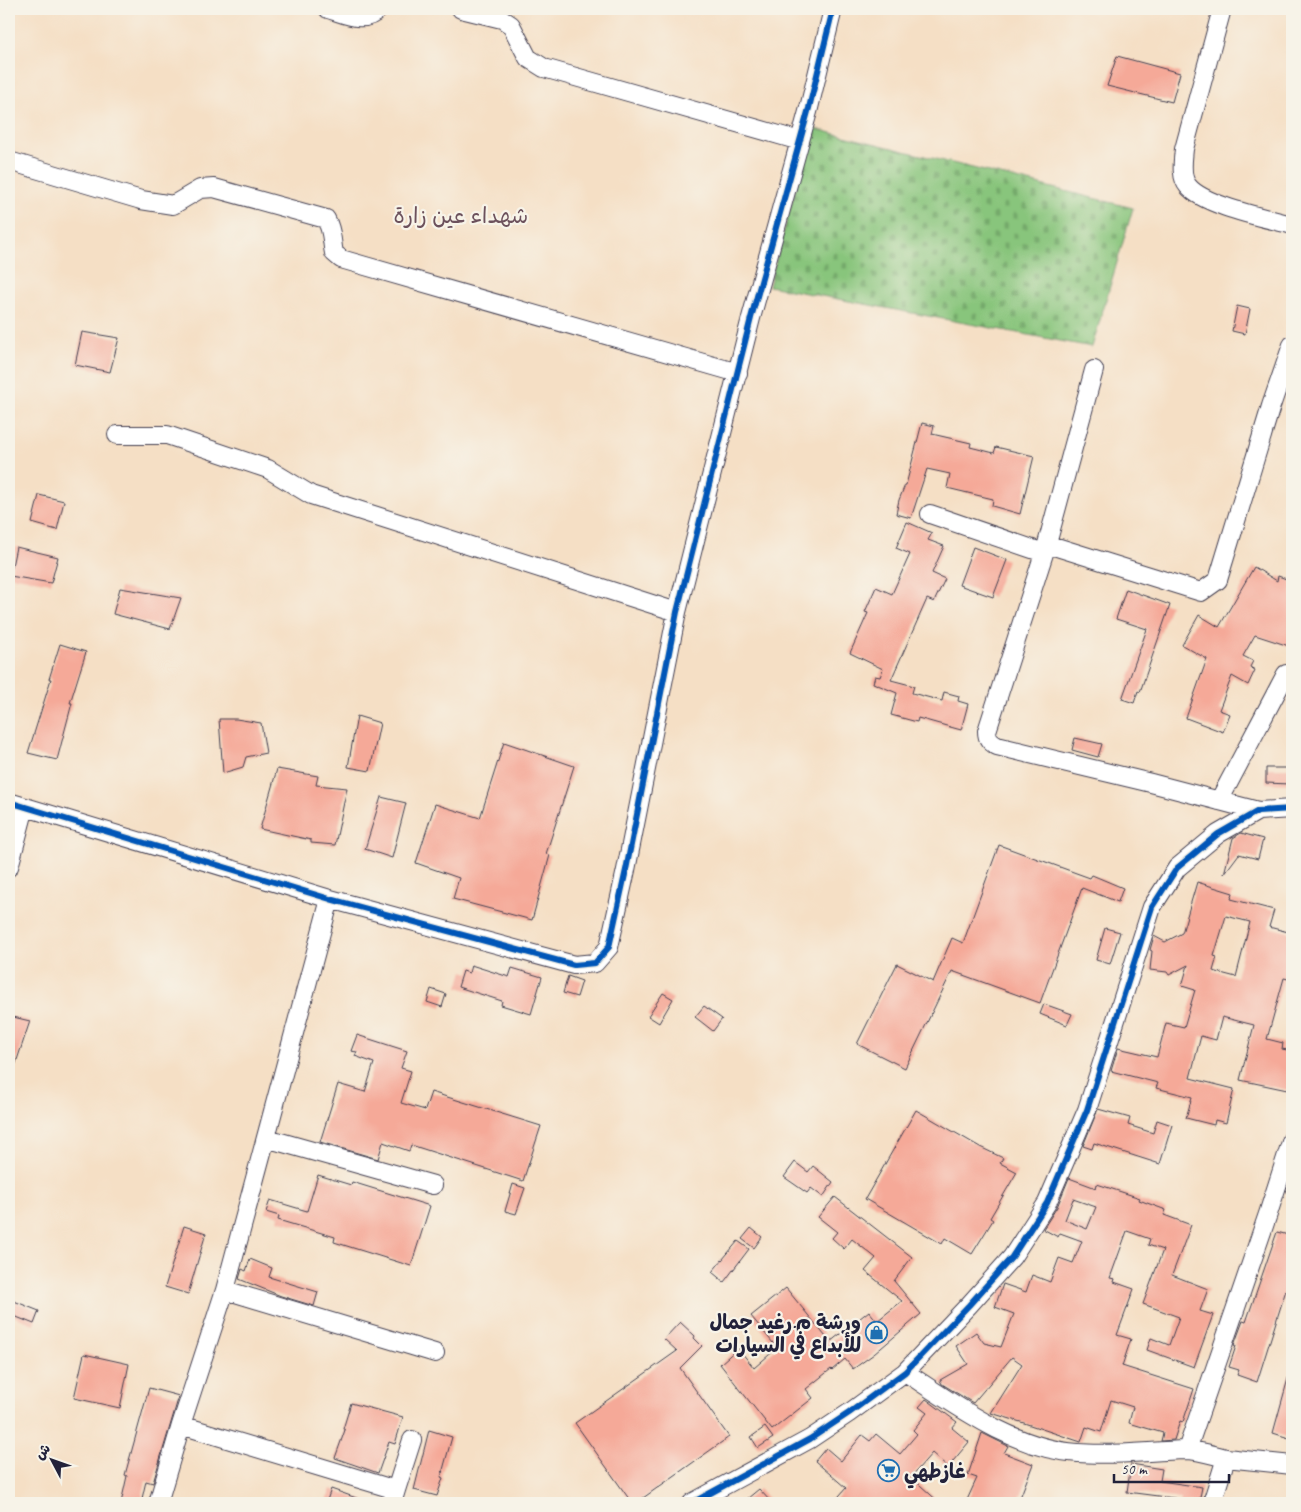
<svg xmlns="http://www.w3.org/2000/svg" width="1301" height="1512" viewBox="0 0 1301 1512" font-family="Caveat,'Playpen Sans Arabic',sans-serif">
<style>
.cemetery{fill:url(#cemetery-stones);stroke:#55745b}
.building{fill:#f5a998;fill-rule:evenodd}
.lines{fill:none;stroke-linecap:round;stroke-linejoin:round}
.minor-casing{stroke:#423e50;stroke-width:20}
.minor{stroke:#fff;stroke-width:18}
.cycleway-casing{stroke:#f7f3e8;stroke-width:9}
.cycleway{stroke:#0057b8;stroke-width:6}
.labels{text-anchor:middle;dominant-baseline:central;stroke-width:4.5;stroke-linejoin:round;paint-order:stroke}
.poi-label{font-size:20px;font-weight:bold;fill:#22223b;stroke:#f7f3e8;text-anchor:end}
.quarter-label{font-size:22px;fill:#6c515c;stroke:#f7f3e8}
</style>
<defs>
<pattern id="cemetery-stones" width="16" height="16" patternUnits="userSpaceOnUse" patternTransform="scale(1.25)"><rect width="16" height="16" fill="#88c57b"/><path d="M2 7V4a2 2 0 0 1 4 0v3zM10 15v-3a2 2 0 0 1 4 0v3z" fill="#75a96b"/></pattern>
</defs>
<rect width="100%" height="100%" fill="#f7f3e8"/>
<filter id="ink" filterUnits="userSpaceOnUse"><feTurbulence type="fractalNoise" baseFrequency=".02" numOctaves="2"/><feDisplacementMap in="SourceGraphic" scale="10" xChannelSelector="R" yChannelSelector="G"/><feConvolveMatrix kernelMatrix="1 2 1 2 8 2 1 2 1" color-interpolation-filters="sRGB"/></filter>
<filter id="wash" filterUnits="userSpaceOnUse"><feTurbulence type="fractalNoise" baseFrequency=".0096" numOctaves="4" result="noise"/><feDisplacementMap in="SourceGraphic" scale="20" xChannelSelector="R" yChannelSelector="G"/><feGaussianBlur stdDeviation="1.12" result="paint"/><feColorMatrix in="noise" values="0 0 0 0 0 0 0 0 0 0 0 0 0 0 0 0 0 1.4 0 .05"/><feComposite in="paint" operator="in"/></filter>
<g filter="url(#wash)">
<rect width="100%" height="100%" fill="#f5dfc5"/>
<path class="cemetery" d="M 812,128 L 1133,208 L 1092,347 L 769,286 Z"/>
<g id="blocks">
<path class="building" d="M 1117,56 L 1180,73 L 1172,102 L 1107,86 Z
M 1237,306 L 1250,309 L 1245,334 L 1232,331 Z
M 82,332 L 119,338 L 110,372 L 75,365 Z
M 922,423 L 934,426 L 932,434 L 971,443 L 970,447 L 994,453 L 996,447 L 1034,456 L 1020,514 L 992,506 L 993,499 L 947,488 L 950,474 L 927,469 L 911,518 L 896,514 L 899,500 L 905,485 L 906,485 Z
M 39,495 L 64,501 L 57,530 L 32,523 Z
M 907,522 L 932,533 L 928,540 L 944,546 L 932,573 L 945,579 L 934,602 L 927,599 L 891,680 L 914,686 L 912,693 L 942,701 L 944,692 L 959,696 L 958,701 L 968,704 L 961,730 L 918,718 L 917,722 L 891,715 L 897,693 L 873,683 L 875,676 L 880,677 L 883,669 L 850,653 L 868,613 L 865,612 L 876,587 L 892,594 L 910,554 L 896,548 Z
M 16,547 L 58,557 L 51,583 L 10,576 Z
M 973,547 L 1007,560 L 993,597 L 959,585 Z
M 1254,567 L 1277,581 L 1278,576 L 1292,581 L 1292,647 L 1255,635 L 1243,656 L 1253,661 L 1250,667 L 1255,670 L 1248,685 L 1232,676 L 1219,710 L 1230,714 L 1223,732 L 1186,718 L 1207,659 L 1182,645 L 1199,615 L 1219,627 Z
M 120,588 L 181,598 L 170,629 L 113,614 Z
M 1126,589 L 1170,605 L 1140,692 L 1138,691 L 1134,703 L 1122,699 L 1147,629 L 1116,619 Z
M 60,644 L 86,652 L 70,703 L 72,703 L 57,760 L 28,753 L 51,679 L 49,679 Z
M 357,716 L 380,723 L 370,771 L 348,767 Z
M 219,719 L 236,719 L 261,723 L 266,753 L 246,757 L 243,767 L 223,773 Z
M 1075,738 L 1102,744 L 1098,757 L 1072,750 Z
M 504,742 L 574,766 L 546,854 L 550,855 L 532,920 L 453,899 L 459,878 L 416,863 L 435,804 L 480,818 Z
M 1266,768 L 1289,768 L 1289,784 L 1266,783 Z
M 277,769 L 318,776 L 316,785 L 347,788 L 335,845 L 311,843 L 311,840 L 260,829 Z
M 381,797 L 406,803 L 392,858 L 365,849 Z
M 1241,833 L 1263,839 L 1258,859 L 1239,854 L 1224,874 L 1233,838 Z
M 999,845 L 1090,878 L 1092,875 L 1123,888 L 1118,902 L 1082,888 L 1040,1003 L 952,971 L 905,1068 L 857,1044 L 897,964 L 933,982 L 952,938 L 963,943 Z
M 1197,882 L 1233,893 L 1231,899 L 1274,910 L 1269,927 L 1292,933 L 1292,980 L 1284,978 L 1267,1039 L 1283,1043 L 1282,1049 L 1292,1051 L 1292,1091 L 1240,1080 L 1254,1025 L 1222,1017 L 1216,1040 L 1201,1036 L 1190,1078 L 1234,1089 L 1226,1123 L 1215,1120 L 1214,1125 L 1186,1118 L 1192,1097 L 1156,1088 L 1158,1083 L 1111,1071 L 1118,1048 L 1157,1057 L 1166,1023 L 1184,1027 L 1195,990 L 1182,986 L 1188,965 L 1169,975 L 1167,972 L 1150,970 L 1152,951 L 1150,950 L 1154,936 L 1165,942 L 1182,933 ZM 1226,916 L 1250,922 L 1236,977 L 1213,971 L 1217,957 L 1214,956 Z
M 1105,928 L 1120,932 L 1110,964 L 1096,960 Z
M 471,965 L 509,977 L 512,968 L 542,977 L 531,1014 L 501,1005 L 502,1001 L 458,987 L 463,971 L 469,973 Z
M 568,976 L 582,981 L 577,997 L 563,993 Z
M 431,989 L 446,994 L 442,1007 L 427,1002 Z
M 663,993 L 673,999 L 659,1023 L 648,1016 Z
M 1044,1004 L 1072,1014 L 1067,1025 L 1040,1014 Z
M 704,1006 L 722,1019 L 713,1031 L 695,1017 Z
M 9,1016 L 30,1021 L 11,1078 L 9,1078 Z
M 357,1035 L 407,1051 L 401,1068 L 411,1071 L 401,1103 L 425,1110 L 431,1092 L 541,1126 L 523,1181 L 411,1145 L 409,1151 L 383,1142 L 378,1159 L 320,1142 L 338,1084 L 365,1092 L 374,1063 L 355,1056 L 357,1052 L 351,1051 Z
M 1098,1109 L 1130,1118 L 1128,1125 L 1153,1133 L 1157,1120 L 1172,1125 L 1160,1164 L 1094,1143 L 1092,1149 L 1083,1146 Z
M 916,1110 L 980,1147 L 1003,1158 L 1000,1163 L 1017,1172 L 990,1218 L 993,1220 L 972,1254 L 945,1238 L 942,1244 L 865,1199 Z
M 795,1162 L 808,1172 L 813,1166 L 833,1182 L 823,1197 L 811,1188 L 807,1193 L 784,1177 Z
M 318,1175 L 351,1185 L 352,1182 L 430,1206 L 411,1266 L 334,1242 L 335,1237 L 278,1220 L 279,1216 L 266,1212 L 270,1200 L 307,1211 Z
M 1069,1178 L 1096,1188 L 1097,1184 L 1140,1198 L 1139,1200 L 1166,1210 L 1164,1215 L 1191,1225 L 1172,1275 L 1208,1289 L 1200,1311 L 1213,1315 L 1194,1367 L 1147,1350 L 1151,1338 L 1169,1345 L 1179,1317 L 1143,1304 L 1163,1250 L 1148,1245 L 1150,1239 L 1127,1231 L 1110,1278 L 1115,1279 L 1114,1282 L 1134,1289 L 1117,1335 L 1131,1339 L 1122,1366 L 1194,1389 L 1183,1422 L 1180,1421 L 1174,1440 L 1161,1441 L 1163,1433 L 1129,1423 L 1133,1407 L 1111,1400 L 1101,1432 L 1086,1427 L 1081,1442 L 1024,1423 L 991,1413 L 1022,1364 L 1012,1357 L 973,1403 L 942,1384 L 940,1380 L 968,1364 L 956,1346 L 976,1332 L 984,1343 L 1001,1347 L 1014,1314 L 995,1307 L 1003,1284 L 1026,1292 L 1032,1275 L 1050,1282 L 1059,1258 L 1073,1263 L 1082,1241 L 1060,1233 L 1058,1237 L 1043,1229 L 1057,1207 ZM 1073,1199 L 1096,1207 L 1087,1229 L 1065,1220 Z
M 513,1184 L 525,1188 L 516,1214 L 505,1211 Z
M 835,1197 L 912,1257 L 894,1281 L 921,1314 L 874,1354 L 853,1369 L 845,1359 L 832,1370 L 831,1369 L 806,1389 L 813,1398 L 772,1430 L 720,1364 L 738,1348 L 754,1368 L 777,1348 L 751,1316 L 786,1288 L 830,1342 L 869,1311 L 877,1321 L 902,1301 L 865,1271 L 876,1258 L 852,1239 L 844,1249 L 832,1238 L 837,1232 L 818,1217 Z
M 184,1226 L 206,1233 L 188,1294 L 165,1287 Z
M 751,1228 L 762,1237 L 754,1248 L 742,1239 Z
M 1277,1232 L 1292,1236 L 1292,1271 L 1257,1382 L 1237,1375 L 1239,1370 L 1229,1367 L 1236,1346 L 1234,1345 L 1243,1321 L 1246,1322 Z
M 738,1241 L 749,1249 L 724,1282 L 712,1272 Z
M 250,1259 L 272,1268 L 269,1277 L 318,1292 L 314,1306 L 281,1296 L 239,1279 L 242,1269 L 246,1271 Z
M 9,1299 L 39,1311 L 34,1324 L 9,1314 Z
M 680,1322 L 695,1336 L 694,1338 L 702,1346 L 680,1368 L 729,1437 L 636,1503 L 632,1503 L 575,1423 L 677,1351 L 664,1339 Z
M 84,1354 L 129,1364 L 120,1408 L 74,1398 Z
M 1289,1375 L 1292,1375 L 1292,1439 L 1273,1433 Z
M 149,1388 L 179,1396 L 153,1483 L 146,1481 L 141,1503 L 121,1503 L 127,1476 L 125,1475 Z
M 926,1399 L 957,1422 L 952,1428 L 969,1442 L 948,1467 L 932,1453 L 911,1477 L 940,1503 L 833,1503 L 846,1488 L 815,1461 L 826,1448 L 841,1461 L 862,1435 L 870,1441 L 876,1434 L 900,1454 L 917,1434 L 913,1430 L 927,1413 L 919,1407 Z
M 351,1403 L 403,1417 L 395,1444 L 389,1442 L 378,1473 L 335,1458 L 345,1430 L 343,1429 Z
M 765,1427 L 773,1438 L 758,1448 L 751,1437 Z
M 429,1430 L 452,1437 L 441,1477 L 443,1478 L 437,1496 L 414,1490 Z
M 982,1433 L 1008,1446 L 1004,1453 L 1033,1464 L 1018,1503 L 975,1503 L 967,1500 L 977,1478 L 968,1475 Z
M 1131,1464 L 1162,1469 L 1160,1481 L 1202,1487 L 1199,1503 L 1180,1503 L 1181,1499 L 1127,1492 Z
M 331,1489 L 365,1501 L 365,1503 L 326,1503 Z
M 759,1489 L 772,1503 L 742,1503 Z"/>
</g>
</g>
<g filter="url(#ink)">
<use href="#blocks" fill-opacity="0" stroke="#423e50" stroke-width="1"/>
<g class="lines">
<defs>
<path id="minor" d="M 328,9 C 345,14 365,25 379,9
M 461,9 L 502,19 L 511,25 L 528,58 L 544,68 L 800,141
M 1222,9 L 1184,149 C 1183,160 1180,177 1188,186 C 1204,206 1267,218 1292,225
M 9,161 L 141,200 L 173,205 L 200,189 L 214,188 L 326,219 C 333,232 331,239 334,253 L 341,259 L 738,373
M 1094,370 L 1047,544 L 987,731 C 987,739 990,742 997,746 L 1151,783 L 1258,811
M 117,435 L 167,435 L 268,469 L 311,495 L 677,612
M 930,514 L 1044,553
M 1047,544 L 1201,592 L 1218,580 L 1271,406 L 1292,345
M 1219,801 L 1286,674
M 9,802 L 330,899 L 574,965 L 595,963 L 609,947 L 626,870 L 677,612 L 751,318 L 809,108 L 833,9
M 9,867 L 25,807
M 266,1138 L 433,1185
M 225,1290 L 435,1353
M 905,1372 C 957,1406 1014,1449 1078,1453 C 1114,1456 1149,1451 1185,1450 C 1198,1450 1213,1455 1226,1458 L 1212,1503
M 181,1425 L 396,1490 L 392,1503
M 1187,1450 L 1268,1214 L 1292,1139
M 1226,1458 L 1292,1465
M 396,1490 L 412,1440
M 158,1503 L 181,1425 L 225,1290 L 330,899
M 692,1503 L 810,1439 L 849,1413 L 905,1372 L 969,1305 L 1012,1257 L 1047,1203 L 1087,1110 L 1152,907 L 1177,868 L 1218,834 L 1258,811 L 1292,809"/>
</defs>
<use href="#minor" class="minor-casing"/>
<use href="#minor" class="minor"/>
<defs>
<path id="cycleway" d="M 9,802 L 330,899 L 574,965 L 595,963 L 609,947 L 626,870 L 677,612 L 751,318 L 809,108 L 833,9
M 692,1503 L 810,1439 L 849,1413 L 905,1372 L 969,1305 L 1012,1257 L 1047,1203 L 1087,1110 L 1152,907 L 1177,868 L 1218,834 L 1258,811 L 1292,809"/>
</defs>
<use href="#cycleway" class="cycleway-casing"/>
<use href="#cycleway" class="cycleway"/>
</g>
</g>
<defs>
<symbol id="shop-ring" viewBox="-11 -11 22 22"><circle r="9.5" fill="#f7f3e8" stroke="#1f6fb2" stroke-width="1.5"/><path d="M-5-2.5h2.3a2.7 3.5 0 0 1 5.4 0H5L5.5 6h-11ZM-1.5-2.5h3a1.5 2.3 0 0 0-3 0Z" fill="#1f6fb2"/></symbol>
<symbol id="supermarket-ring" viewBox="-11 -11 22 22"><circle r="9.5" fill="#f7f3e8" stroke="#1f6fb2" stroke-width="1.5"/><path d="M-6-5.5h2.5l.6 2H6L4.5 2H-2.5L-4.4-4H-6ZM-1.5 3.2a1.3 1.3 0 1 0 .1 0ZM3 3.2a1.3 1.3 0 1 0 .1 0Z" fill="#1f6fb2"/></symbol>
</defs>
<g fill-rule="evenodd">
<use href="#shop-ring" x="864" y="1320" width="25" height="25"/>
<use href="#supermarket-ring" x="876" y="1458" width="25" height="25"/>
</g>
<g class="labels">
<g class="poi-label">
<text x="861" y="1322">ورشة م.رغيد جمال<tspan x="861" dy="23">للأبداع في السيارات</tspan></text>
<text x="904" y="1471" text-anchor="start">غازطهي</text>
</g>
<g class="quarter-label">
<text x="461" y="216">شهداء عين زارة</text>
</g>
</g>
<rect width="1301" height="1512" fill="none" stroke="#f7f3e8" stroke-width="30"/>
<g transform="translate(52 1460) rotate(311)" stroke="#f7f3e8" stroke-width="4" paint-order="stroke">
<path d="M0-4L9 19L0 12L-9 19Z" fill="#22223b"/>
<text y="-8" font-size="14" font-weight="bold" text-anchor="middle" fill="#22223b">ش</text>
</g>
<path d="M1114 1474v8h115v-8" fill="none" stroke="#22223b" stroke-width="2.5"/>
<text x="1121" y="1474" font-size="15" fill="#22223b" stroke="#f7f3e8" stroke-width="4" paint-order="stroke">50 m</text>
</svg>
